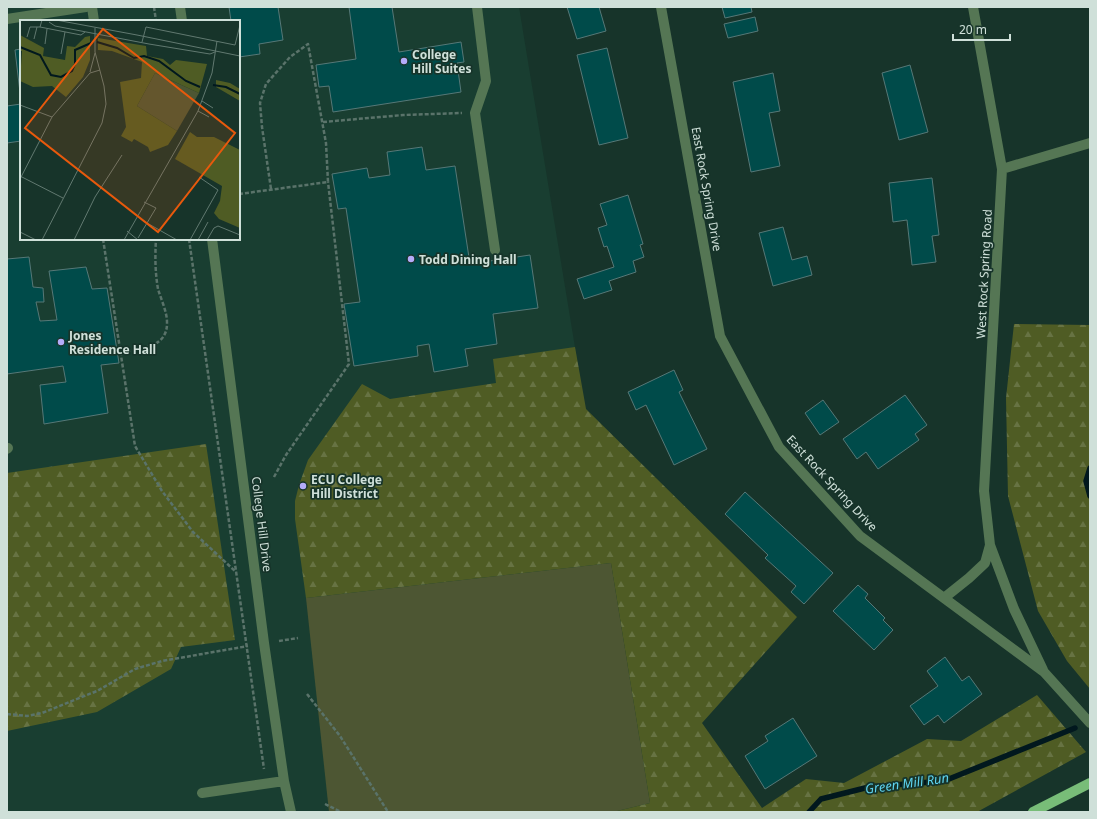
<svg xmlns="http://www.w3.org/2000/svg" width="1097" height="819" viewBox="0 0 1097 819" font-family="'Noto Sans',sans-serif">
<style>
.built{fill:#193e31;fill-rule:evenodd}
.grass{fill:#4d5633}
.forest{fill:url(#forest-firs)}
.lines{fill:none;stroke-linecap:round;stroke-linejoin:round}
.stream{stroke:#01181e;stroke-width:5.5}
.building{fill:#004b4a;stroke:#567877}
.path{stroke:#5a736a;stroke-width:2.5;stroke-dasharray:4 2;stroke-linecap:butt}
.minor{stroke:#557654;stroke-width:10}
.major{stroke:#78bd78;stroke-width:10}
.poi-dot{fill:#b4acf9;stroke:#17342a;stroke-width:1.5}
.labels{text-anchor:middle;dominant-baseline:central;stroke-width:3.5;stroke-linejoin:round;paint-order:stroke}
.poi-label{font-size:12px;font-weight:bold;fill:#cfe0d9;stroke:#17342a;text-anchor:start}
.street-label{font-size:12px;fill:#cfe0d9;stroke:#17342a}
.water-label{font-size:13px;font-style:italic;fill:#5ed3ef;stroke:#17342a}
.inset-river{fill:none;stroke:#01181e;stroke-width:2}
.inset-road{fill:none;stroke:#617970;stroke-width:1}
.view{fill:#e8590c;fill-opacity:0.15;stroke:#e8590c;stroke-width:2}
.inset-edge{fill:none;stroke:#cfe0d9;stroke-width:2}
</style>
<defs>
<pattern id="forest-firs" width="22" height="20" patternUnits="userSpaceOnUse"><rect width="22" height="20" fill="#4f5c24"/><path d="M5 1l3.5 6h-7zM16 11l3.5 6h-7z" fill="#677343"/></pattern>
</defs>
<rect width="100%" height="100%" fill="#17342a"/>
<path class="built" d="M 7,7 L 519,7 L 650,803 L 738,812 L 7,812 ZM 21,21 L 239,21 L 239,239 L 21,239 Z"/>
<path class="grass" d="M 611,563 L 650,803 L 613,812 L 329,812 L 306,598 Z"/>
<path class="forest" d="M 1014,324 L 1090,325 L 1090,689 L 1067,661 L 1038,611 L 1008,496 L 1006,398 Z
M 575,347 L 586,409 L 797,617 L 702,723 L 762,808 L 806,779 L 844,783 L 927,739 L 961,741 L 1037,695 L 1086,752 L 977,812 L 613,812 L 650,803 L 611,563 L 306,598 L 295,519 L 295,501 L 299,485 L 308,460 L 362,384 L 390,399 L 496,383 L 493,359 Z
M 206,444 L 235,640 L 181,647 L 171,669 L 97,712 L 7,731 L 7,473 Z"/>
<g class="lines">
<path class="stream" d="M 1090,468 L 1086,481 L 1090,496
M 809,812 L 821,799 L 869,787 L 944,781 L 1075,728"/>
</g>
<path class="building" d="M 229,7 L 278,7 L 283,40 L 259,44 L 260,54 L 239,57 L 239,21 L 231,21 Z
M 349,7 L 392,7 L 399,52 L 461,42 L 464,62 L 457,63 L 461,92 L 333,112 L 329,86 L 319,87 L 316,65 L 356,59 Z
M 567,7 L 599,7 L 606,31 L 577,39 Z
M 722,7 L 751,7 L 752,12 L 725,18 Z
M 755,17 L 758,31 L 728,38 L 724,24 Z
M 607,48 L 628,138 L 599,145 L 577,55 Z
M 21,49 L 21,101 L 15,50 Z
M 910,65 L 928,132 L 899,140 L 882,73 Z
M 773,73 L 780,111 L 769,113 L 780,166 L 751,172 L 733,82 Z
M 21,104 L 21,141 L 7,143 L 7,106 Z
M 422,147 L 426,170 L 455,166 L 470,264 L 530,255 L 538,308 L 493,314 L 497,344 L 465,349 L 468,366 L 434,372 L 429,344 L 417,346 L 418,356 L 354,366 L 344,304 L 360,302 L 346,208 L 338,209 L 332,174 L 367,168 L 369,178 L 390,175 L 387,152 Z
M 932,178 L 939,235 L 932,236 L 936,262 L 912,265 L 907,220 L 893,222 L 889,183 Z
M 628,195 L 643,244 L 640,245 L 644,257 L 633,261 L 636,272 L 609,281 L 612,290 L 584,299 L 577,279 L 614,267 L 607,246 L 604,247 L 598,228 L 607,225 L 600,204 Z
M 783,227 L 792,260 L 807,256 L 812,275 L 773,286 L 759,233 Z
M 29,257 L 33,287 L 43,288 L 44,302 L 36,302 L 40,321 L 57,320 L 49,271 L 86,267 L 92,289 L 107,288 L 119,363 L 101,365 L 108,413 L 44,424 L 40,385 L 66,382 L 63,366 L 7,374 L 7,259 Z
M 674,370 L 683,390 L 679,392 L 707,449 L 674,465 L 646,405 L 636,410 L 628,392 Z
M 905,395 L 927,425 L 915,434 L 919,440 L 878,469 L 866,452 L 857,459 L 843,439 Z
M 823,400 L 839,422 L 820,435 L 805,413 Z
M 745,492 L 833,573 L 804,604 L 791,592 L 796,586 L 765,558 L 768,555 L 725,514 Z
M 858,585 L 868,594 L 865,598 L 885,618 L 883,620 L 893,630 L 874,650 L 833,611 Z
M 945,657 L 962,681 L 969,676 L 982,694 L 944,723 L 938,715 L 924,725 L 910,706 L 938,686 L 927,671 Z
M 793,718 L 817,756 L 765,789 L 745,756 L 768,741 L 765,736 Z"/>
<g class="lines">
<path class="path" d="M 154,7 L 156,21
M 323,122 L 403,115 L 462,113
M 239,194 L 328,182 L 326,143 L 308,44 L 290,57 L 266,84 L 260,103 L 262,127 L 271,189
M 103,239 L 135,446 L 162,491 L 193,532 L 236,572
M 189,239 L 264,769
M 121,352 C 140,349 168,348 167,322 C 167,312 161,299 158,289 C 155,272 155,255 156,239
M 274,477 L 286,455 L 349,364 L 328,182
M 279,641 L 298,638
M 307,694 L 340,736 L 388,812
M 7,714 L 27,716 L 42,713 L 97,691 L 135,669 L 162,661 L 248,646
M 325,804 L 341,812"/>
<path class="minor" d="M 92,7 L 94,21
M 180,7 L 182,21
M 477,7 L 486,81 L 475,113 L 495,250
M 661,7 L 720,336 L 779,447 L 860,536 L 1044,672 L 1090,723
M 7,19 L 86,7
M 1002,169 L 1090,143
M 212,239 L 264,643 L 284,781 L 291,812
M 7,449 L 8,448
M 990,545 L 1014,609 L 1043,670
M 944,598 L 969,578 L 985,563 L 990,545 L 984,491 L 1002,169 L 973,7
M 202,793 L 284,781"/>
<path class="major" d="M 1033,812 L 1090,783"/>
</g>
<g class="poi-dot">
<circle cx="404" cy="61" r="4"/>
<circle cx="411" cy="259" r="4"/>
<circle cx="61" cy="342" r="4"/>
<circle cx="303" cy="486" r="4"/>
</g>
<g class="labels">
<g class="poi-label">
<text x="412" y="54">College<tspan x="412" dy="14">Hill Suites</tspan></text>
<text x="419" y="259">Todd Dining Hall</text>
<text x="69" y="335">Jones<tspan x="69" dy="14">Residence Hall</tspan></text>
<text x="311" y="479">ECU College<tspan x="311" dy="14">Hill District</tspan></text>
</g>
<g class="street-label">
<text transform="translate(707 189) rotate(80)">East Rock Spring Drive</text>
<text transform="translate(984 274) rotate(-87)">West Rock Spring Road</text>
<text transform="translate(832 483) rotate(47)">East Rock Spring Drive</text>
<text transform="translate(262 524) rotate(83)">College Hill Drive</text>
</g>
<g class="water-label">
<text transform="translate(907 783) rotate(-8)">Green Mill Run</text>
</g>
</g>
<g transform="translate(20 20)">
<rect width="220" height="220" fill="#17342a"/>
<path d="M 135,53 L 179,73 L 157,111 L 117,86 Z" fill="#4d5633"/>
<path d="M 0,15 L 24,28 L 23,36 L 45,40 L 47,26 L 55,27 L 65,17 L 70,16 L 70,40 L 63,57 L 46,77 L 32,66 L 13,67 L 0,61 L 2,31 L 0,31 ZM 78,18 L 126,26 L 127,36 L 143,39 L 150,45 L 156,40 L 187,44 L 179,73 L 135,53 L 117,86 L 157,111 L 148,125 L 130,132 L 128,127 L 114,119 L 112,122 L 101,116 L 106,107 L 100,62 L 121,58 L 122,42 L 92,31 L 78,30 ZM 196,60 L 210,63 L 220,69 L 220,81 L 196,67 ZM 170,112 L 177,117 L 194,117 L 220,130 L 220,208 L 199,199 L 194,193 L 200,181 L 202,166 L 155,139 Z" fill="#4f5c24"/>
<path class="inset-river" d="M 77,22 L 97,28 L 114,38 L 124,36 L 139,41 L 166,61 L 180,67M 0,27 L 20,35 L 31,55 L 41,57 L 52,51 L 55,44 L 55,30 L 71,23M 193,65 L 206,67 L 220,74"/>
<path class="inset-road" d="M 21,0 L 36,0 L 117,15 L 220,36M 29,2 L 35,6 L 129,24 L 190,34 L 195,32M 20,7 L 61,15 L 65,12M 7,17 L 10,7 L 20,7 L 22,0M 14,19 L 17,7M 122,22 L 126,7 L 215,25 L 220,5M 25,24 L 27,9M 41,34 L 45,12M 70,52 L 75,33M 182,81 L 193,88M 0,85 L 32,97M 178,91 L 189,97M 0,156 L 43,178M 0,159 L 32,97 L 70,53 L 80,50M 127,203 L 157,220M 107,211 L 118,220M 0,212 L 16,220M 118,218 L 136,188 L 124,182M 22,220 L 82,103 L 86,84 L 84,66 L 75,32 L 75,8M 54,220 L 75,177 L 102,135M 104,220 L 178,91 L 192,53 L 197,21M 170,220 L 198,170 L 179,157M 178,220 L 188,202M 187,220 L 194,208 L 198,206 L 220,215"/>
<path class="view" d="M 83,9 L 215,113 L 138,212 L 5,108 Z"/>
<rect width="220" height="220" class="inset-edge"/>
</g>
<rect width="1097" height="819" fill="none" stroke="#cfe0d9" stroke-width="16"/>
<path d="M953 34v6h57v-6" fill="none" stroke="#cfe0d9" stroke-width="2"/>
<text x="959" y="34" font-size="12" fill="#cfe0d9" stroke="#17342a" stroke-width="3" paint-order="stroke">20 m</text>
</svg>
